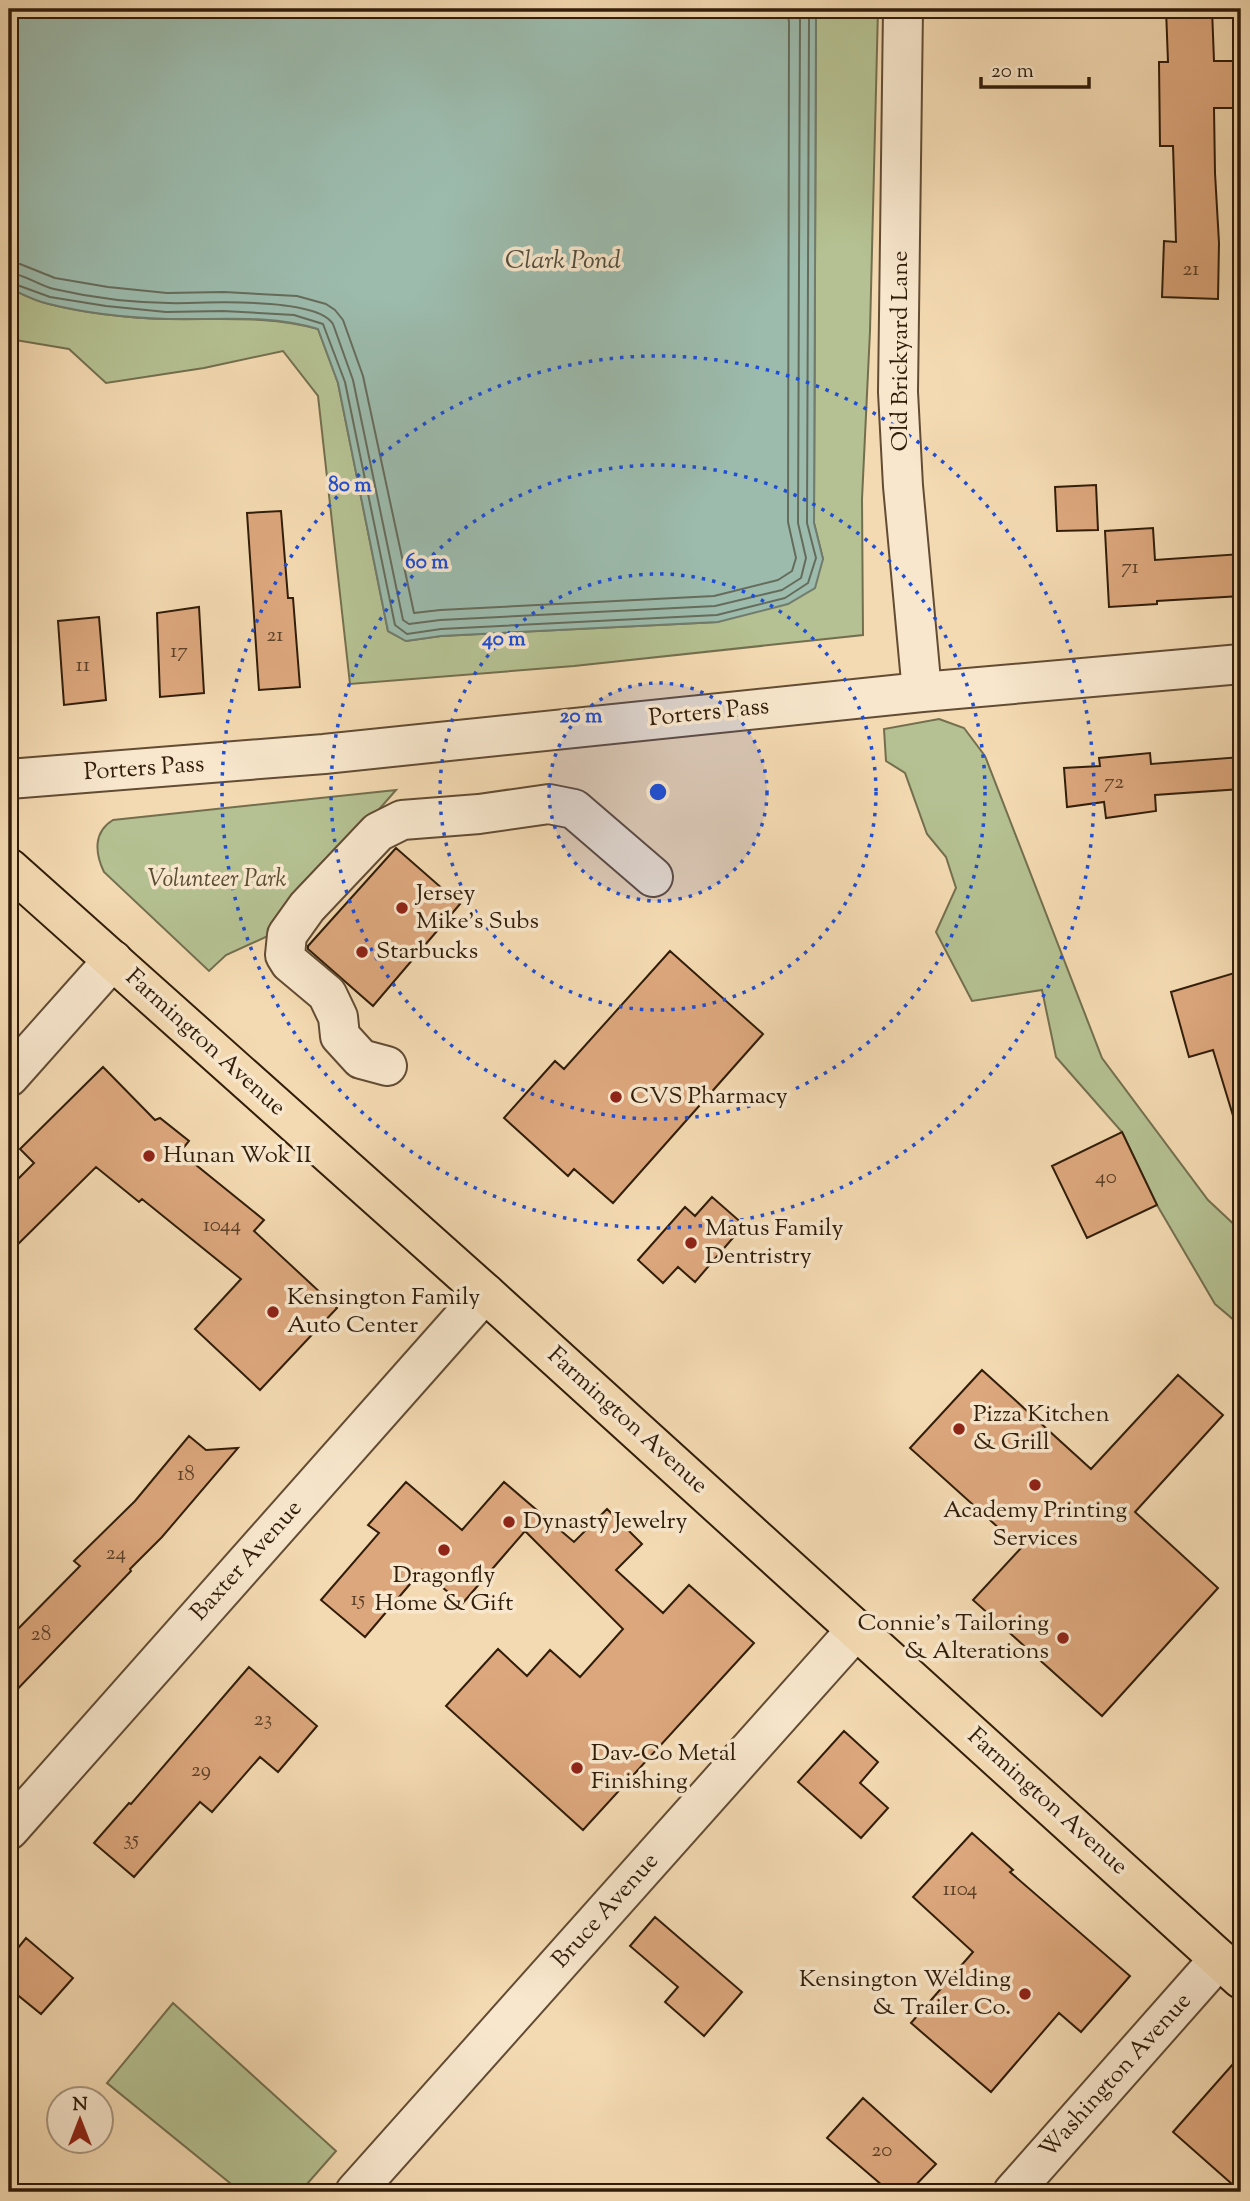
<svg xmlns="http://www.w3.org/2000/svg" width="1250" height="2201" viewBox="0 0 1250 2201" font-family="'Sorts Mill Goudy',serif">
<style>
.green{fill:#b5c192;stroke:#736f4e;stroke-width:2}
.water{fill:#9cbbad;stroke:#717c6c;stroke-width:2}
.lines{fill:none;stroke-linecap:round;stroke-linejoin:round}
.shore{stroke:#666c5c;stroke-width:2}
.building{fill:#dda77d;stroke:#311d0a;stroke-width:2}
.minor-casing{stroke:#624c34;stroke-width:42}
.major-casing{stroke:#311d0a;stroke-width:42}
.minor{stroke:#f8e7cd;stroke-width:38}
.major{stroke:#f4dab2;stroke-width:38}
.ring{fill:none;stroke:#1d4ed8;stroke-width:3.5;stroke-dasharray:3.5 7}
.poi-dot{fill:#8f2418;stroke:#f8e7cd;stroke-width:2.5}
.labels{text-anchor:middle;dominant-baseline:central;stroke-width:7;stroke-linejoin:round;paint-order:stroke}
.number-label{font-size:21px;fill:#5c4027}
.street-label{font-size:24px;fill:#311d0a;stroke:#f8e7cd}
.park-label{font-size:24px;font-style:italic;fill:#594e33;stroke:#f8e7cd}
.poi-label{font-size:24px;fill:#311d0a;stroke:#f8e7cd;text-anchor:start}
.water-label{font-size:26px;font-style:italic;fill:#514c3b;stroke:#f8e7cd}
.centre{fill:#1d4ed8;stroke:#f8e7cd;stroke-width:3.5}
.ring-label{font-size:21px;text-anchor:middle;font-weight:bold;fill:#1d4ed8;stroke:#f8e7cd;stroke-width:7;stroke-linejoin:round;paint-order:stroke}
</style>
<rect width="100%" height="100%" fill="#f4dab2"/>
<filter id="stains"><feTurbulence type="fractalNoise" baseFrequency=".00286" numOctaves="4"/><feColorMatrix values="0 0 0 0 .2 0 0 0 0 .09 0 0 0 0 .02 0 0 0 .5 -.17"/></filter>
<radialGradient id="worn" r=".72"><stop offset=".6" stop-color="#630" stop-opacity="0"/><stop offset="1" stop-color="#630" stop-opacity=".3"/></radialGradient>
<path class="green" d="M 812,9 L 878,9 L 870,331 L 862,499 L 863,635 L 574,666 L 350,684 L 318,396 L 283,351 L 204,368 L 106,383 L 69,349 L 9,339 L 9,288 C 22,294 35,301 49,304 C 85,313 131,318 168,319 C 218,320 269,315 318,329 L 338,383 L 388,631 L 406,641 L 441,636 L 718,622 L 823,559 L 814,523 L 816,16 Z
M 939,719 L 964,728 L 985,756 L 1102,1058 L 1208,1200 L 1241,1231 L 1241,1326 L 1215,1304 L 1157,1205 L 1122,1132 L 1056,1057 L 1042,990 L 972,1001 L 936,932 L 956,888 L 946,857 L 927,834 L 905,773 L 886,761 L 884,729 Z
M 396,790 L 268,936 L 226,955 L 209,971 L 104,872 C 95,853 93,832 113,820 Z
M 173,2003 L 336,2151 L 300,2192 L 241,2192 L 107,2083 Z"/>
<path class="water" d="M 9,9 L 812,9 L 816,16 L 814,523 L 823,559 L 815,588 L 788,604 L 718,622 L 441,636 L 406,641 L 388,631 L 338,383 L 318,329 C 269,314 218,320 168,319 C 131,318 85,313 49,304 C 35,301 22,294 9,288 Z"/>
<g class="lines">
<path class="shore" d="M 9,263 L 20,264 L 55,278 L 108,287 L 167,293 L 224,292 L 297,296 L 326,304 L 335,310 L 343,320 L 363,376 L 414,613 L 440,610 L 714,596 L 778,580 L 792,571 L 796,558 L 788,522 L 789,22 L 787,9
M 9,273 C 25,274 39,286 54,289 C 97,299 144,304 188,303 C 217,302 318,299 333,324 L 353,380 L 403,620 L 409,624 L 440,620 L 715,606 L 782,590 L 801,578 L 806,558 L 798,523 L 800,20 L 798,9
M 9,282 L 50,297 L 106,306 L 166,312 L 223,311 L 294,315 L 323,324 L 345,382 L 395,625 L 407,634 L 441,629 L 717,615 L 785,598 L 808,583 L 816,558 L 807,523 L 809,18 L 807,9"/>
</g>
<path class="building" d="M 1166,9 L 1212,9 L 1214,61 L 1241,61 L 1241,108 L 1214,108 L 1215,173 L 1219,243 L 1218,299 L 1162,297 L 1164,241 L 1176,242 L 1173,146 L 1160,146 L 1159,62 L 1168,62 Z
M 1096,485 L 1098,530 L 1057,531 L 1055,487 Z
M 281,511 L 288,598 L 293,598 L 300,687 L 259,690 L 247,513 Z
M 1153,528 L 1155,560 L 1241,554 L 1241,596 L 1157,601 L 1157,604 L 1109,607 L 1105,531 Z
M 199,607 L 204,693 L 160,697 L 157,613 Z
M 99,617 L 106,700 L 64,705 L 58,621 Z
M 1150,753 L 1151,764 L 1241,757 L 1241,789 L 1155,795 L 1156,811 L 1106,818 L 1104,802 L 1067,807 L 1064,768 L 1100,766 L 1099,758 Z
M 396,848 L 460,904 L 373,1006 L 308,949 L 308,946 Z
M 670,951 L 763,1034 L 613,1203 L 574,1169 L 568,1176 L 504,1118 L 555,1061 L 564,1069 Z
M 1241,971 L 1241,1118 L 1234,1119 L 1213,1050 L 1189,1057 L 1171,992 Z
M 103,1067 L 155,1120 L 160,1118 L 189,1141 L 180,1152 L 264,1220 L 254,1231 L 337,1308 L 260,1390 L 195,1329 L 241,1279 L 142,1199 L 139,1202 L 96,1167 L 9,1253 L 9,1188 L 34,1163 L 20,1149 Z
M 1122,1132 L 1157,1205 L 1087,1238 L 1052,1166 Z
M 712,1197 L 744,1225 L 695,1282 L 678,1267 L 663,1283 L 638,1260 L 685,1207 L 695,1216 Z
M 982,1370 L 1091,1469 L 1178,1375 L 1223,1415 L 1135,1512 L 1218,1588 L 1102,1716 L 973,1600 L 1021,1548 L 910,1448 Z
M 189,1436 L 206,1450 L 238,1448 L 162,1537 L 130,1569 L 131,1571 L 9,1698 L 9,1638 L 80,1566 L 74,1561 L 135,1501 Z
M 406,1482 L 462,1530 L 504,1482 L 574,1542 L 607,1509 L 642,1544 L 616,1570 L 663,1613 L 689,1585 L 754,1643 L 583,1830 L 446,1706 L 498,1649 L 527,1676 L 550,1650 L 580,1677 L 623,1629 L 525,1531 L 462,1604 L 422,1570 L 365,1637 L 321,1600 L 379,1533 L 368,1525 Z
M 249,1667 L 317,1726 L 278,1772 L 260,1757 L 212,1812 L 200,1802 L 134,1877 L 94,1843 L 129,1803 L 131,1804 Z
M 844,1731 L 878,1762 L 860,1783 L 888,1808 L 861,1838 L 798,1782 Z
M 972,1833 L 1013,1870 L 1010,1872 L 1130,1976 L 1081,2032 L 1059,2013 L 991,2092 L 911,2023 L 973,1952 L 913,1897 Z
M 655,1917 L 742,1992 L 704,2036 L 665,2002 L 678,1987 L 630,1946 Z
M 26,1938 L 73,1978 L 41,2014 L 9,1988 L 9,1959 Z
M 1241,2055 L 1241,2192 L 1173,2132 Z
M 863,2098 L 936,2164 L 909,2192 L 890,2192 L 827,2138 Z"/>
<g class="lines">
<defs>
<path id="minor" d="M 903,9 L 898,392 L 903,486 L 922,692
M 9,779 L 324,754 L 922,692 L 1241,664
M 387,1066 L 361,1059 L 340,1036 L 338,1017 L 327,994 L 290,963 L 285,955 L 287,935 L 307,907 L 378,832 L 402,820 L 479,814 L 549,804 L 574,809 L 653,877
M 9,1077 L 113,960
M 9,1830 L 485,1293
M 355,2192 L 857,1629
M 1013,2192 L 1219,1959"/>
<path id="major" d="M 9,868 L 485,1293 L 1241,1979"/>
</defs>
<use href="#minor" class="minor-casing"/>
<use href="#major" class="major-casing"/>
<use href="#minor" class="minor"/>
<use href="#major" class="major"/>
</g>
<circle cx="658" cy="792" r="109" fill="#1d4ed8" fill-opacity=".12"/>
<g class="ring">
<circle cx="658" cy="792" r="109"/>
<circle cx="658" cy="792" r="218"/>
<circle cx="658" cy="792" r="327"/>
<circle cx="658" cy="792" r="436"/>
</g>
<g class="poi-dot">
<circle cx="402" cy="908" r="7"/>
<circle cx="362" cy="952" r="7"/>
<circle cx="616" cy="1097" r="7"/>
<circle cx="149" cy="1156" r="7"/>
<circle cx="691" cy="1243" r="7"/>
<circle cx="273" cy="1312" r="7"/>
<circle cx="959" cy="1429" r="7"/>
<circle cx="1035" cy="1485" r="7"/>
<circle cx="509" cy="1522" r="7"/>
<circle cx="444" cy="1550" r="7"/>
<circle cx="1063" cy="1638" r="7"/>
<circle cx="577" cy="1768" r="7"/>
<circle cx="1025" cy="1994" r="7"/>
</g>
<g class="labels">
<g class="number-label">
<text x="1191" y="270">21</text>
<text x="1130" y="568">71</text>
<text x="275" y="636">21</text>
<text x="179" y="652">17</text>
<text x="83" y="666">11</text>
<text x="1114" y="783">72</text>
<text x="1106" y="1178">40</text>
<text x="222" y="1226">1044</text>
<text x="186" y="1475">18</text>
<text x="116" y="1554">24</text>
<text x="358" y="1600">15</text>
<text x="41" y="1635">28</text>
<text x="263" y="1720">23</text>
<text x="201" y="1771">29</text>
<text x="131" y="1840">35</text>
<text x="960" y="1890">1104</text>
<text x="882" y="2151">20</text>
</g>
<g class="street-label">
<text transform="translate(901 351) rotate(-90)">Old Brickyard Lane</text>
<text transform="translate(709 713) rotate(-6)">Porters Pass</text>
<text transform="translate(144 769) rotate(-4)">Porters Pass</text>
<text transform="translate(205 1043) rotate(42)">Farmington Avenue</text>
<text transform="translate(627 1421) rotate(42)">Farmington Avenue</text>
<text transform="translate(247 1561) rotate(-48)">Baxter Avenue</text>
<text transform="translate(1047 1802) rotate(42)">Farmington Avenue</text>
<text transform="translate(606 1911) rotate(-48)">Bruce Avenue</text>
<text transform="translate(1116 2076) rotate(-48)">Washington Avenue</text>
</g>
<g class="park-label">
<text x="217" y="880">Volunteer Park</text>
</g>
<g class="poi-label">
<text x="416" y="894">Jersey<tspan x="416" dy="28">Mike's Subs</tspan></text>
<text x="376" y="952">Starbucks</text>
<text x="630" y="1097">CVS Pharmacy</text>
<text x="163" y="1156">Hunan Wok II</text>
<text x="705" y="1229">Matus Family<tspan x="705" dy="28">Dentristry</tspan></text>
<text x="287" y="1298">Kensington Family<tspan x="287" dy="28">Auto Center</tspan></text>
<text x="973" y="1415">Pizza Kitchen<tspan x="973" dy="28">&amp; Grill</tspan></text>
<text x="1035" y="1511" text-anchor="middle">Academy Printing<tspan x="1035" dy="28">Services</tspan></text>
<text x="523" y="1522">Dynasty Jewelry</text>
<text x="444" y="1576" text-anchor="middle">Dragonfly<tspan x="444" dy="28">Home &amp; Gift</tspan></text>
<text x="1049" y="1624" text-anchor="end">Connie's Tailoring<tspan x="1049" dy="28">&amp; Alterations</tspan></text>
<text x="591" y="1754">Dav-Co Metal<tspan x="591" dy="28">Finishing</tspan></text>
<text x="1011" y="1980" text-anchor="end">Kensington Welding<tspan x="1011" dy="28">&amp; Trailer Co.</tspan></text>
</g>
<g class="water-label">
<text x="563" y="261">Clark Pond</text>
</g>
</g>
<circle cx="658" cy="792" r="10" class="centre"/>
<g class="ring-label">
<text x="350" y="491">80 m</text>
<text x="427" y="568">60 m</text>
<text x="504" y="645">40 m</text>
<text x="581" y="722">20 m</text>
</g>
<rect width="1250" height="2201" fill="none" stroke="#f4dab2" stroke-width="35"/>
<rect x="10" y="10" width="1229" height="2180" fill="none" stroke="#311d0a" stroke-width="3.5"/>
<rect x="18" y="18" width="1215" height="2166" fill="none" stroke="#311d0a" stroke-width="2"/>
<g transform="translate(80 2120)"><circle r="33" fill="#f8e7cd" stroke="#a8967f" stroke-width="2"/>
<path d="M0-5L12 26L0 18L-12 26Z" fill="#8f2418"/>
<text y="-10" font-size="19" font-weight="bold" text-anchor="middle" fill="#311d0a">N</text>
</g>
<path d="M981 77v10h108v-10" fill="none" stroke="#311d0a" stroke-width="3.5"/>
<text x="991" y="77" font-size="21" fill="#311d0a" stroke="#f8e7cd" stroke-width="5" paint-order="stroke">20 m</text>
<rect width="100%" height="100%" filter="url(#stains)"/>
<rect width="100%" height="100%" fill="url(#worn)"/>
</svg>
